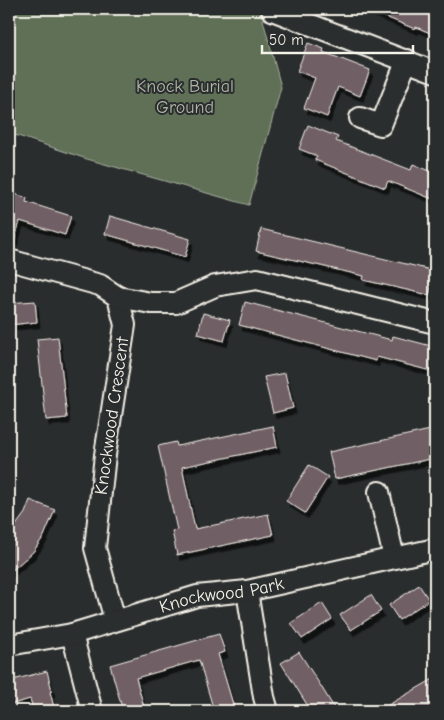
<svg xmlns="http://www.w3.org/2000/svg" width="444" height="720" viewBox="0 0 444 720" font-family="'Comic Neue',sans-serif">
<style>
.green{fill:#5f6f57;stroke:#aab0a0}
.building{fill:#715f66;stroke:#f4f1e8;filter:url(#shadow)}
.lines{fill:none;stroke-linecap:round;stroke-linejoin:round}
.minor-casing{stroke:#f4f1e8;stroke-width:24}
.minor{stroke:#2a2d2e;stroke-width:20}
.labels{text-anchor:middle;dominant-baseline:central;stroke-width:4;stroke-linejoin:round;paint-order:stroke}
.park-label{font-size:18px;fill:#b1b6a7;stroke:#2a2d2e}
.street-label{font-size:18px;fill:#f4f1e8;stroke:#2a2d2e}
</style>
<defs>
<filter id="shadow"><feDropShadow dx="3" dy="5.5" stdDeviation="0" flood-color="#0009"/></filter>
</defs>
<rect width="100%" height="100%" fill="#2a2d2e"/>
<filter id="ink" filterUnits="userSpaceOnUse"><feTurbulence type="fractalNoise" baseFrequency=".02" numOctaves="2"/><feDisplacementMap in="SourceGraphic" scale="10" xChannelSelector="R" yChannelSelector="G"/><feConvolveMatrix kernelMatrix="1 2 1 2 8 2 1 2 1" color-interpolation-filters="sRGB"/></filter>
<g filter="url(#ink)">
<path class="green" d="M 9,9 L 267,9 L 263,20 L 281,87 L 249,205 L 87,159 L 9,133 Z"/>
<path class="building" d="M 366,9 L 435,9 L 435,35 L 416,27 L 415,29 Z
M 308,43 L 324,49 L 323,52 L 370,70 L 360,96 L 338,87 L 327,117 L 304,108 L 315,78 L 297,71 Z
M 308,125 L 338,137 L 336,141 L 411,170 L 413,164 L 435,173 L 435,200 L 388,181 L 385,188 L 315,160 L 317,156 L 299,149 Z
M 9,192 L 27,198 L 26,202 L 71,216 L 65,235 L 20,221 L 13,245 L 9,244 Z
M 110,216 L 190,239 L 185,257 L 105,234 Z
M 261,229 L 435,271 L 429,295 L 363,280 L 364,276 L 256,251 Z
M 35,301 L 37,322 L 9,325 L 9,303 Z
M 245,302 L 392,340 L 393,336 L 435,347 L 435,372 L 377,357 L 376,361 L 239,325 Z
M 203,313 L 230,320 L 224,341 L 198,334 Z
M 58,337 L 67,418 L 46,420 L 37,339 Z
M 285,373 L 293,408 L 273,413 L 264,377 Z
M 273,426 L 277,447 L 182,467 L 195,529 L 268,514 L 273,535 L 177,555 L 172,531 L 177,530 L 158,446 L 176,442 L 177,446 Z
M 435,429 L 435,458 L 335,479 L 329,452 Z
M 309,465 L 328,477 L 305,513 L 286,501 Z
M 30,500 L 55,510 L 44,536 L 33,552 L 9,573 L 9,535 L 25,513 Z
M 419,585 L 429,600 L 399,620 L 389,605 Z
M 371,595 L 381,611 L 351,630 L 340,615 Z
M 322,603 L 332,619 L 302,639 L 291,623 Z
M 219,634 L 225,652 L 218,654 L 235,711 L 214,711 L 199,660 L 136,678 L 145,711 L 123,711 L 110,665 Z
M 299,652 L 322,688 L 336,711 L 311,711 L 281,663 Z
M 47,671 L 52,691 L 50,692 L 55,711 L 34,711 L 30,699 L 9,705 L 9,681 Z
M 435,678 L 435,711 L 378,711 L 409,693 Z"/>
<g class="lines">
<defs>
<g id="minor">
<path d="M 272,10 L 435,72"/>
<path d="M 360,118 L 381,125 L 407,60"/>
<path d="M 9,260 L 100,285 L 118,297 L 125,325 L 105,455 L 95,548 L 115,620"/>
<path d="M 118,297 L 151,303 L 176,303 L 215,286 L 257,279 L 435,323"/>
<path d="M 379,492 L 394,558"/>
<path d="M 247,591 L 264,697 L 268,711"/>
<path d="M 72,634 L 92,711"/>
<path id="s1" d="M 9,645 L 72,634 L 197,596 L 247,591 L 435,549"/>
</g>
</defs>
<use href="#minor" class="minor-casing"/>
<use href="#minor" class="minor"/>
</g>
</g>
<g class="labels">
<g class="park-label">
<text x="185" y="86">Knock Burial<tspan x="185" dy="21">Ground</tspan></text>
</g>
<g class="street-label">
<text transform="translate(112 416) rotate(-82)">Knockwood Crescent</text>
<text stroke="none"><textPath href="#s1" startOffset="219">Knockwood Park</textPath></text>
</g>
</g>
<rect width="444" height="720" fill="none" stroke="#2a2d2e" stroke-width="30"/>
<rect x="15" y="15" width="414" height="690" fill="none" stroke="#f4f1e8" stroke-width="2" filter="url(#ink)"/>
<path d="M262 45v8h151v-8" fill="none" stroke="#f4f1e8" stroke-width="2.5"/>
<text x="269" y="45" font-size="15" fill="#f4f1e8" stroke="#2a2d2e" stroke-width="4" paint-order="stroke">50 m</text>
</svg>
